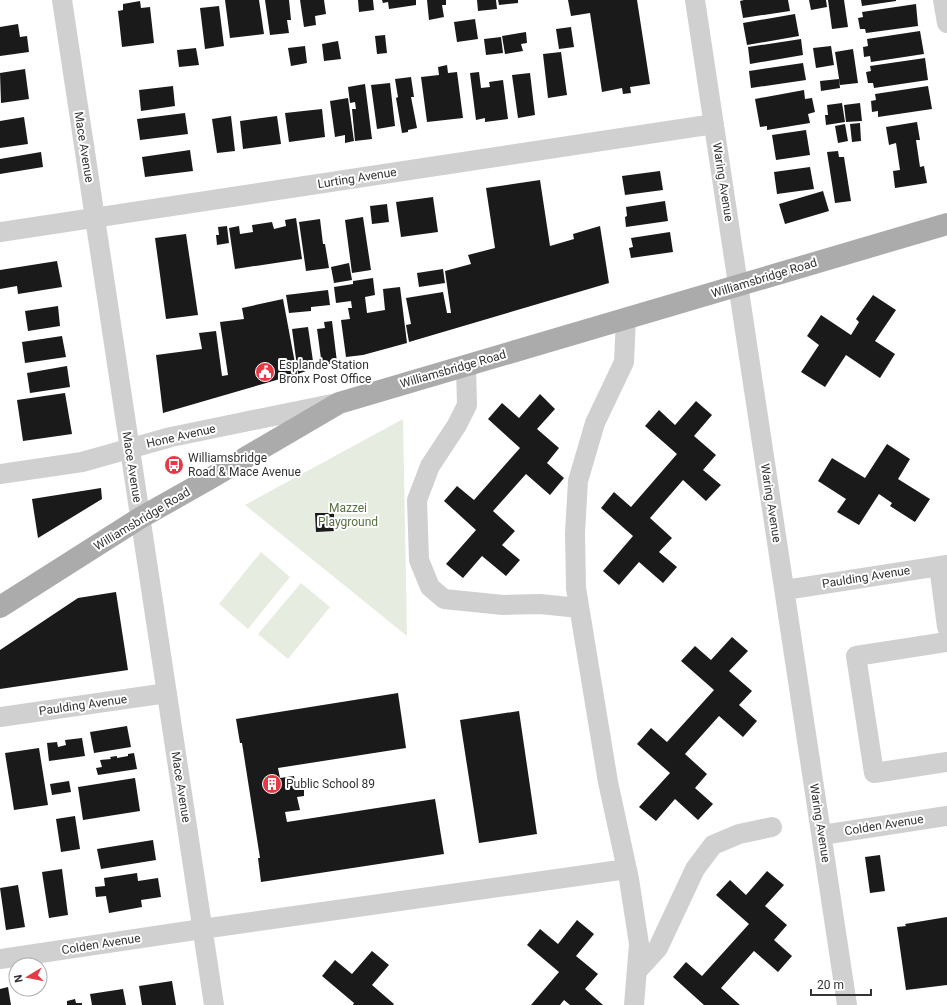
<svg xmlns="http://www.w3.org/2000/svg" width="947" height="1005" viewBox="0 0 947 1005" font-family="Roboto,sans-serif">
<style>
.green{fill:#e6ecdf}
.building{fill:#1a1a1a}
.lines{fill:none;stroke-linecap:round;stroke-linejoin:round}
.minor{stroke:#d0d0d0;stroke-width:20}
.major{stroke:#ababab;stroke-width:22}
.labels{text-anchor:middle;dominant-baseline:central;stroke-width:4;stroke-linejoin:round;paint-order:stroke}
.street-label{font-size:12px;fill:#333;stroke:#fff}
.poi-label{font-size:12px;fill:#333;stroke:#fff;text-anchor:start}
.park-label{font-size:12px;fill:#56703f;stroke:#fff}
</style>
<rect width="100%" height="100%" fill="#fff"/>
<path class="green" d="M 403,419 L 407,636 L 245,505 Z
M 261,552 L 290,577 L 248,629 L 219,604 Z
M 301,583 L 330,607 L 288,659 L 258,634 Z"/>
<path class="building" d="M 225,0 L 259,0 L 264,34 L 230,38 Z
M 265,0 L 289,0 L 291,20 L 287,20 L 289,33 L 270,35 Z
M 300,0 L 324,0 L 326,14 L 315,16 L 316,25 L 304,27 Z
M 358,0 L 373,0 L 374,10 L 359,12 Z
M 382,0 L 416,0 L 416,5 L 389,9 L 388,2 L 383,3 Z
M 427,0 L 446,0 L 446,5 L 442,5 L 444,17 L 429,20 Z
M 477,0 L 496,0 L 497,9 L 478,11 Z
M 498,0 L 518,0 L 518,3 L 499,5 Z
M 568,0 L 637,0 L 650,84 L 630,87 L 631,93 L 623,94 L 622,88 L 602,92 L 590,13 L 571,16 Z
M 744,0 L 788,0 L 790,11 L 743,18 L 740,1 Z
M 809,0 L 826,0 L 827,7 L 811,10 Z
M 828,0 L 844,0 L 848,27 L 832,29 Z
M 861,0 L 896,0 L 896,1 L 862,6 Z
M 140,1 L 141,8 L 150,7 L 154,43 L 122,47 L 118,11 L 123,10 L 123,4 Z
M 916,4 L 918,26 L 866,33 L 865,29 L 860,29 L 858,18 L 863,17 L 862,12 Z
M 219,6 L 224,46 L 205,49 L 200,8 Z
M 795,14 L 799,36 L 747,45 L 743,23 Z
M 475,19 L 478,39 L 457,42 L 454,22 Z
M 18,24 L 20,37 L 27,36 L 29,52 L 0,56 L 0,27 Z
M 571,27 L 574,47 L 559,49 L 556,29 Z
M 920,31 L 924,54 L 871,62 L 870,56 L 864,57 L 863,47 L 868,46 L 867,39 Z
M 526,32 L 527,43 L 521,44 L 523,51 L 505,54 L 502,36 Z
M 385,35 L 387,53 L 377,54 L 375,36 Z
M 501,37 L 503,53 L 486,55 L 484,39 Z
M 801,39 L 803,55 L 750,64 L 748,47 Z
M 338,41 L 341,59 L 324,61 L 322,44 Z
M 305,46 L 307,63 L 291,66 L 288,48 Z
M 831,46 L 834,65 L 816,68 L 813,48 Z
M 196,48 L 199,65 L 179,67 L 177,50 Z
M 853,49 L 858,83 L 840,85 L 835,52 Z
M 561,52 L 567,95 L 548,98 L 543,54 Z
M 925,58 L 928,80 L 874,88 L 873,83 L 868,83 L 866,72 L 871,71 L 870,66 Z
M 803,63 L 806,80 L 751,88 L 749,71 Z
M 447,65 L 448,73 L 457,72 L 463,118 L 427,122 L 421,77 L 439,75 L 438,67 Z
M 25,69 L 29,99 L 1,103 L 0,73 Z
M 479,72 L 481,88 L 490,87 L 489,82 L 503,80 L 508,119 L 485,122 L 485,118 L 476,120 L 470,73 Z
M 530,73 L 535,115 L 518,118 L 512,75 Z
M 411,77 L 414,97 L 411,97 L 417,128 L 408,130 L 408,132 L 402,133 L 396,98 L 398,97 L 395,79 Z
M 839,79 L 840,88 L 821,91 L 820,81 Z
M 390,83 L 395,126 L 377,129 L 371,85 Z
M 365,84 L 372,139 L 355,141 L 352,109 L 356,109 L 355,102 L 350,103 L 348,87 Z
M 173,86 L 175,106 L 141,111 L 139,90 Z
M 928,86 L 932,109 L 878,117 L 878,111 L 872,112 L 871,101 L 876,100 L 875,94 Z
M 804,90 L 805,99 L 812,98 L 815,112 L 808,114 L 810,123 L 767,130 L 767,126 L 760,127 L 755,99 Z
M 348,98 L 354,141 L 345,143 L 345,135 L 335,137 L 330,101 Z
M 842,103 L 845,122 L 826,125 L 825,115 L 828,115 L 827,105 Z
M 860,103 L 862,121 L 846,122 L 844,105 Z
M 322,109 L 325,137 L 289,142 L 285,113 Z
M 185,113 L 188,134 L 140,140 L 137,119 Z
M 231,116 L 235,151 L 217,153 L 212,119 Z
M 277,116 L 281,144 L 243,149 L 240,121 Z
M 24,117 L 28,144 L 0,148 L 0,121 Z
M 917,122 L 920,140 L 916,140 L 920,167 L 924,166 L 927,183 L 895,188 L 893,171 L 900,170 L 896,143 L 889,145 L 886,127 Z
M 860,123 L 861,141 L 852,142 L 850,124 Z
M 845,124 L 848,141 L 838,143 L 835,126 Z
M 806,130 L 810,155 L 776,160 L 772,135 Z
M 190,150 L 193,171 L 145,177 L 142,157 Z
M 838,151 L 839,157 L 844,157 L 851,201 L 835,203 L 827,152 Z
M 41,152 L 43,167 L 0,174 L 0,159 Z
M 810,167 L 814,189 L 777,194 L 774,172 Z
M 660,171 L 663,190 L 625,195 L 622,176 Z
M 540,180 L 550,246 L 574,239 L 573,234 L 600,226 L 609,283 L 409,342 L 406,325 L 411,324 L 406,298 L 443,292 L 447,313 L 451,313 L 445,271 L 471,264 L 468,255 L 495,248 L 486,188 Z
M 823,191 L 829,211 L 785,224 L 779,204 Z
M 433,197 L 438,232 L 401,237 L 396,202 Z
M 665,201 L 668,221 L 626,227 L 625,217 L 627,216 L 626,207 Z
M 387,204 L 389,222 L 372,224 L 370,206 Z
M 363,217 L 371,270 L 352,273 L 345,220 Z
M 296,218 L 302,259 L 235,269 L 229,228 L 239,226 L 240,234 L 253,232 L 252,225 L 272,222 L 274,229 L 286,226 L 285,220 Z
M 320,219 L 323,244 L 325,244 L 329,268 L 306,271 L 299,222 Z
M 227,226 L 229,243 L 217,245 L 216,235 L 219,235 L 218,227 Z
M 670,232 L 673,252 L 631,258 L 629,248 L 633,247 L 631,238 Z
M 186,234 L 198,315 L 166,319 L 155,238 Z
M 57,261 L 62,287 L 18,294 L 17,286 L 0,289 L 0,270 Z
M 349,263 L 352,280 L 334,283 L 331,267 Z
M 443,269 L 445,283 L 419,287 L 417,273 Z
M 373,278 L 375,295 L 365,297 L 367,313 L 385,310 L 383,289 L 400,287 L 407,343 L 363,355 L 346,357 L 341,320 L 350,319 L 348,308 L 352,308 L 351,301 L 336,303 L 334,287 L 353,284 L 353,281 Z
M 328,290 L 330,305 L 311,307 L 311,311 L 289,313 L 286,295 Z
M 873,295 L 896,310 L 875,341 L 895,354 L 880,378 L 846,355 L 825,387 L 801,372 L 819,345 L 807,336 L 821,315 L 851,335 L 859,322 L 856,319 Z
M 283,299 L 297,374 L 163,413 L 156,355 L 202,349 L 199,333 L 216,331 L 222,376 L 228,375 L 220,322 L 244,319 L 242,308 Z
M 58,306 L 60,326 L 28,331 L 25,311 Z
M 332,321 L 337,362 L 322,366 L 317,329 L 325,328 L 324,322 Z
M 308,327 L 314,368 L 298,374 L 292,329 Z
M 62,336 L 66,357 L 25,363 L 22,342 Z
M 67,366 L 70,387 L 30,393 L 27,373 Z
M 65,393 L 72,434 L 23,441 L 17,400 Z
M 540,394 L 555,409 L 537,429 L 559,448 L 547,463 L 564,478 L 550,495 L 526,474 L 493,511 L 515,531 L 502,545 L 520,560 L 506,576 L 482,556 L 463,578 L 446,564 L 476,530 L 444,501 L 457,486 L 474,500 L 520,448 L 488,419 L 502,403 L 519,418 Z
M 696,401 L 712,415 L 694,436 L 716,455 L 703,470 L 721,485 L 706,501 L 683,480 L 650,518 L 672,538 L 659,552 L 677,567 L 663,583 L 639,562 L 619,585 L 603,571 L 633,536 L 601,508 L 614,492 L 631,507 L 677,454 L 645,426 L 659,410 L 675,425 Z
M 887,444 L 910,459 L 898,479 L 930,499 L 915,522 L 890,506 L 892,503 L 879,494 L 859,525 L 837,512 L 846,499 L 818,481 L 832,458 L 865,478 Z
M 101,488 L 102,499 L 38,538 L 32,499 Z
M 315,513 L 334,513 L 334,531 L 316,532 Z
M 116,592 L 128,670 L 0,689 L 0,650 L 78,598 Z
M 732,637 L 748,651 L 729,671 L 752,691 L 739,705 L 757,721 L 743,737 L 719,716 L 685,754 L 707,774 L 695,788 L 713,804 L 698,820 L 675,799 L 656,821 L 639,807 L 670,773 L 637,744 L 651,728 L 667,742 L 714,690 L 681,661 L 695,646 L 711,660 Z
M 398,693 L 406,748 L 278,768 L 280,778 L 294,776 L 296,790 L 304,789 L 304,796 L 297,797 L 300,810 L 285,812 L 287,822 L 435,799 L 444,854 L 261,882 L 258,858 L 260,858 L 242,743 L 240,743 L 236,719 Z
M 519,711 L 537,834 L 479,843 L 460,720 Z
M 127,726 L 131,747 L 94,753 L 90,732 Z
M 82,738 L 85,756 L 49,761 L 47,743 L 57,742 L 58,747 L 66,745 L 65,740 Z
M 39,748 L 48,805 L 14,810 L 5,753 Z
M 134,753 L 137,769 L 98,775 L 96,768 L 102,767 L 100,760 L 111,759 L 110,757 L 117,756 L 117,758 L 128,756 L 128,754 Z
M 135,778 L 140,811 L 83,820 L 78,787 Z
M 69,781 L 71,792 L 52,795 L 50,784 Z
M 75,816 L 80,849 L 61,852 L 56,819 Z
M 153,840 L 156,860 L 101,869 L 97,849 Z
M 880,855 L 885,891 L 870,893 L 865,857 Z
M 62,869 L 68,915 L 49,918 L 42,872 Z
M 767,871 L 784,885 L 765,906 L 787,925 L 774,940 L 792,956 L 778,972 L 754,951 L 721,988 L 740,1005 L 704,1005 L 673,977 L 686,962 L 702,976 L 749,924 L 716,895 L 730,880 L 746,895 Z
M 137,873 L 138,881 L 158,878 L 161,897 L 141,900 L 142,907 L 109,913 L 106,896 L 96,897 L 95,887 L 105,886 L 104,878 Z
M 18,885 L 25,927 L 6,930 L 0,888 Z
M 947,917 L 947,985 L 906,990 L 897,927 L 906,926 L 905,924 Z
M 577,920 L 594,934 L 576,956 L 598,974 L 585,989 L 603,1005 L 570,1005 L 564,1000 L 560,1005 L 531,1005 L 559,972 L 527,945 L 540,929 L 558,944 Z
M 372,951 L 389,965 L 372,985 L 394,1004 L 393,1005 L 353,1005 L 354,1003 L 322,976 L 335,960 L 352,974 Z
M 172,981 L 176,1005 L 142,1005 L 139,986 Z
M 8,987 L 11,1005 L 0,1005 L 0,989 Z
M 123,989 L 126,1005 L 92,1005 L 90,994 Z
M 75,999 L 76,1003 L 82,1003 L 82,1005 L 67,1005 L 67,1001 Z"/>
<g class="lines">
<path class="minor" d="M 62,0 L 214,1005
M 695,0 L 847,1005
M 943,0 L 947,23
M 0,232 L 714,124
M 626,318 L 624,362 L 595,423 L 578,481 L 575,533 L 576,588 L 608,782 L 629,879 L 639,944 L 634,1005
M 466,366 L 467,405 L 457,425 L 430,466 L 417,500 L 419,560 L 430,587 L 444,599 L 503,605 L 540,604 L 579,608
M 0,474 L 82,462 L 171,437 L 332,404
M 939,566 L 947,627
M 785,590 L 947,565
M 947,642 L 856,656 L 874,773 L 947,762
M 0,717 L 167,693
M 822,835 L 947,816
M 0,959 L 202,929 L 627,869
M 637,971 L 658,948 L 695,869 L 713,845 L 739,834 L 772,827"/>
<path class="major" d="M 0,607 L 140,518 L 209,479 L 339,403 L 947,224"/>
</g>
<defs>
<symbol id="civic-disc" viewBox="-11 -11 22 22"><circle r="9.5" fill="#e63946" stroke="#fff"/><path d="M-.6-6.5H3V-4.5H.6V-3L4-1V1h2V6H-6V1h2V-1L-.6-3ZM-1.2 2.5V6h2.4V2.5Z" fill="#fff"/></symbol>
<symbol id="bus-disc" viewBox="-11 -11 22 22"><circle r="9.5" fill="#e63946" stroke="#fff"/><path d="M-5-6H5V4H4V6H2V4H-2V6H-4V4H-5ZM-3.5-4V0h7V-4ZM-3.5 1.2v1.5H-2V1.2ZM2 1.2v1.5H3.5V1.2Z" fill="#fff"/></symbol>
<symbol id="building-disc" viewBox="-11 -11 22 22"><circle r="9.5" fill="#e63946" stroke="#fff"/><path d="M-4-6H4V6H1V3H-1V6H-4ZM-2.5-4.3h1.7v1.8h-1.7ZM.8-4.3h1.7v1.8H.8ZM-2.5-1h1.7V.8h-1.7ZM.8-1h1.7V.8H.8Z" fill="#fff"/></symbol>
</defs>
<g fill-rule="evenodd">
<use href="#civic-disc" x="254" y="361" width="22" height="22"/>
<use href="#bus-disc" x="163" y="454" width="22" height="22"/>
<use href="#building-disc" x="261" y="773" width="22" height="22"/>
</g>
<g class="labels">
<g class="street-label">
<text transform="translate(84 147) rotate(81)">Mace Avenue</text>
<text transform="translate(357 178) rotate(-9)">Lurting Avenue</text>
<text transform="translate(723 182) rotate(81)">Waring Avenue</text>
<text transform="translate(764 278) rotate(-17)">Williamsbridge Road</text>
<text transform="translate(453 369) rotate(-16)">Williamsbridge Road</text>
<text transform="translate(181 436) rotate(-13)">Hone Avenue</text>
<text transform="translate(132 467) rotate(81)">Mace Avenue</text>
<text transform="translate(771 503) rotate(81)">Waring Avenue</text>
<text transform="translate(142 519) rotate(-31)">Williamsbridge Road</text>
<text transform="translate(866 577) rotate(-9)">Paulding Avenue</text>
<text transform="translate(83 705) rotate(-8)">Paulding Avenue</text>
<text transform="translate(181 787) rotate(81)">Mace Avenue</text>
<text transform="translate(820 823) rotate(81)">Waring Avenue</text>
<text transform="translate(884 825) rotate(-9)">Colden Avenue</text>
<text transform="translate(101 944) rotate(-9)">Colden Avenue</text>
</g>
<g class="poi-label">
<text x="279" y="365">Esplande Station<tspan x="279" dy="14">Bronx Post Office</tspan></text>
<text x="188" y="458">Williamsbridge<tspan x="188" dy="14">Road &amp; Mace Avenue</tspan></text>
<text x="286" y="784">Public School 89</text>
</g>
<g class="park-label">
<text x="348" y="508">Mazzei<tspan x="348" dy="14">Playground</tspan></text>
</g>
</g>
<g transform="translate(28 977) rotate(260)"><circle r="19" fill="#ffffff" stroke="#adadad"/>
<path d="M0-3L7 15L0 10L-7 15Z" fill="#e63946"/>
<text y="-6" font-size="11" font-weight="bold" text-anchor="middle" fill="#333333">N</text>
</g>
<path d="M811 989v6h60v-6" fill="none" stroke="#333333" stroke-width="2"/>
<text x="817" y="989" font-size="12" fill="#333333" stroke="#ffffff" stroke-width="3" paint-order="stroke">20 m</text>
</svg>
